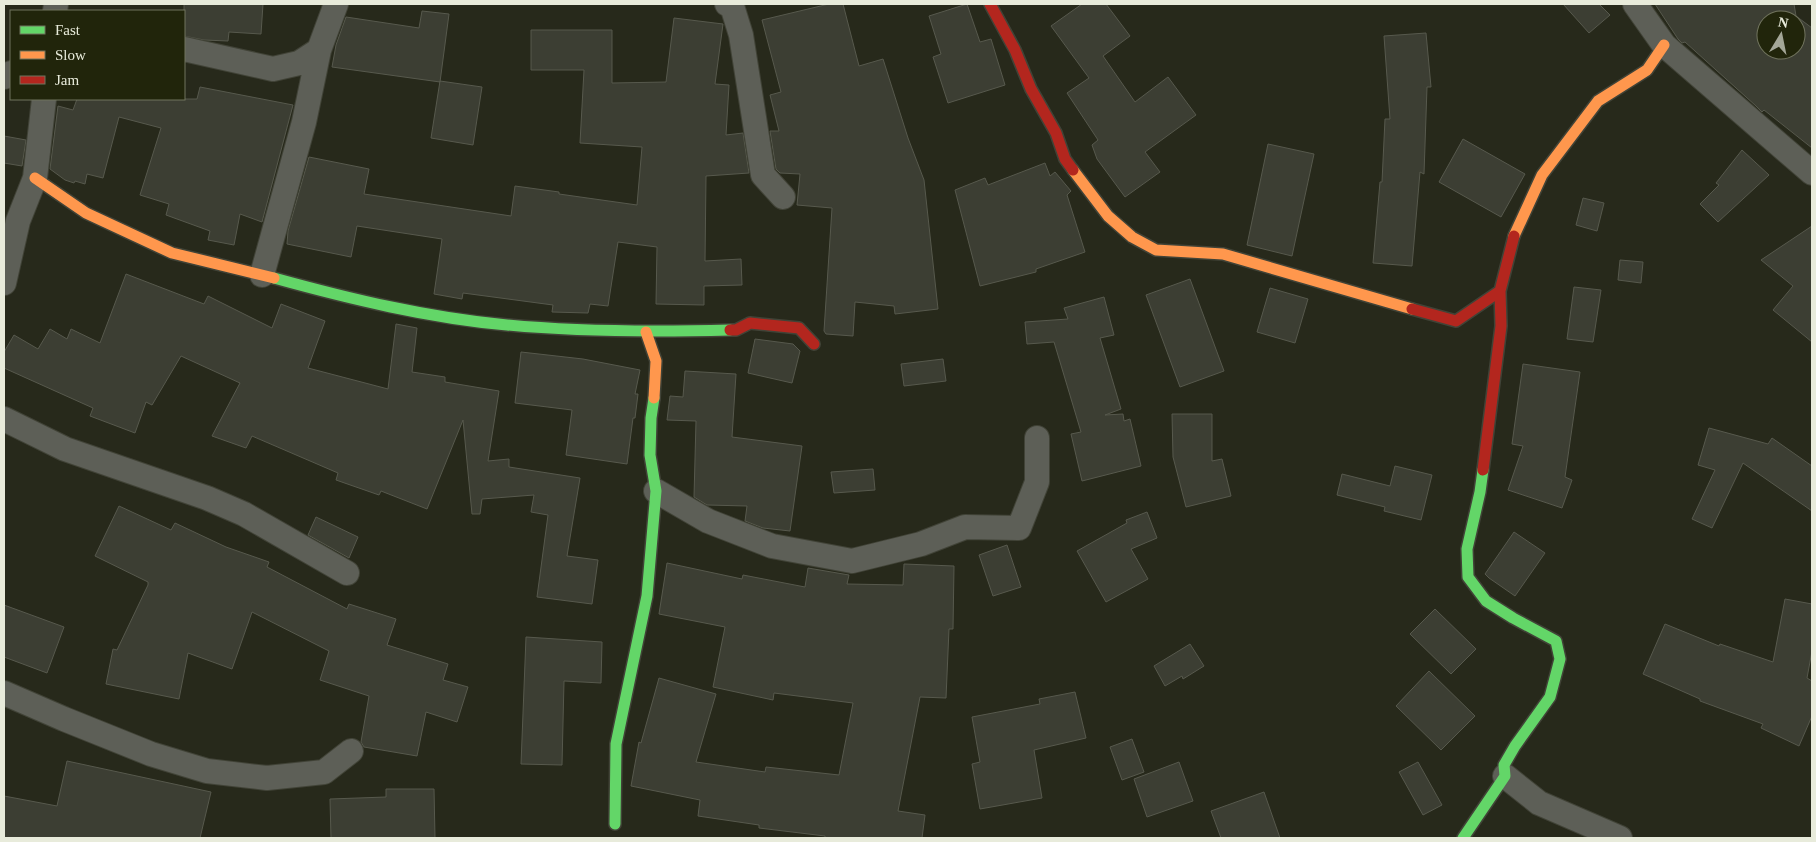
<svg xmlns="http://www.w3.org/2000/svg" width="1816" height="842" viewBox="0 0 1816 842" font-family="'Times New Roman',serif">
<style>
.building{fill:#3c3e33;stroke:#57594d;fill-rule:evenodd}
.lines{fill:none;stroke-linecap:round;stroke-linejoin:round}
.street-casing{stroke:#414337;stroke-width:26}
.fast-casing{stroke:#414337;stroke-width:14}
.slow-casing{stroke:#414337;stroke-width:14}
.jam-casing{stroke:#414337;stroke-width:14}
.street{stroke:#5d5f57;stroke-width:24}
.fast{stroke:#63d668;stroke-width:11}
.slow{stroke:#ff974d;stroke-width:11}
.jam{stroke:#b3261e;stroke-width:11}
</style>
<rect width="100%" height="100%" fill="#27291b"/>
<path class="building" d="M 184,4 L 263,4 L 261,34 L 229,32 L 228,41 L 204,40 L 184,36 Z
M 829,4 L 843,4 L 859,66 L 883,59 L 908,138 L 924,180 L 938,309 L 895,314 L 894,306 L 855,302 L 853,336 L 826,334 L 824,331 L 832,208 L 797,205 L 800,174 L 780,173 L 776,169 L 770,131 L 779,131 L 770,95 L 781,92 L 762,20 Z
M 967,4 L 980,42 L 991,39 L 1005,85 L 948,103 L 933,57 L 941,54 L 929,16 Z
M 1082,4 L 1106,4 L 1130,36 L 1103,56 L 1135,102 L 1168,77 L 1196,115 L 1145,152 L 1160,172 L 1125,197 L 1097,159 L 1092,145 L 1098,140 L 1067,93 L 1089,78 L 1051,26 Z
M 1563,4 L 1599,4 L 1610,15 L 1589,33 Z
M 1655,4 L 1794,4 L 1796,16 L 1812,28 L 1812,148 L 1764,110 L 1762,112 L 1756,106 L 1685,42 L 1682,43 L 1678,39 ZM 1766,20 L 1796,20 L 1796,50 L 1766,50 Z
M 422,11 L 449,14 L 440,82 L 332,67 L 336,45 L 346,17 L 419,28 Z
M 674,18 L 723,24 L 715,84 L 729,85 L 726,135 L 743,133 L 749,173 L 706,176 L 705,261 L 741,259 L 742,285 L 704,286 L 704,305 L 656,304 L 657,247 L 618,242 L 608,306 L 590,304 L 588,313 L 552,312 L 553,305 L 463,293 L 462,299 L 434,294 L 442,239 L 357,226 L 351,257 L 287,244 L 288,231 L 309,157 L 369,169 L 364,194 L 511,216 L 515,186 L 559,192 L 559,194 L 637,205 L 642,147 L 580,143 L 584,70 L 531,70 L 531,30 L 612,30 L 612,83 L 666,82 Z
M 1426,33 L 1431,87 L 1427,87 L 1424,174 L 1420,172 L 1412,266 L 1373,263 L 1380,182 L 1382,182 L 1385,119 L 1390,119 L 1384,36 Z
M 440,81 L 482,87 L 473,145 L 431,138 Z
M 200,87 L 293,105 L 262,222 L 240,214 L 234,245 L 208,240 L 210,231 L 166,215 L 169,204 L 140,195 L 161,128 L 119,117 L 103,178 L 87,174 L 85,184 L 75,181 L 74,183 L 65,180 L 50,169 L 58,106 L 73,110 L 77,99 L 197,99 Z
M 4,136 L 26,140 L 22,166 L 4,163 Z
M 1463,139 L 1525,174 L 1501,217 L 1439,182 Z
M 1268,144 L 1314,154 L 1292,256 L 1247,245 Z
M 1742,150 L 1769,175 L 1718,222 L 1700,204 L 1719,185 L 1716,183 Z
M 1045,163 L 1050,176 L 1055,172 L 1071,191 L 1067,195 L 1085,252 L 1036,269 L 1036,272 L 980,286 L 955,190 L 985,178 L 988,185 Z
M 1583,198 L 1604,203 L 1597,231 L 1576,225 Z
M 1812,226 L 1812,342 L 1773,310 L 1793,286 L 1761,260 Z
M 1620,260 L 1643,262 L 1641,283 L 1618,280 Z
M 126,274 L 204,304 L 208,296 L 272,328 L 281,304 L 325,321 L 308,368 L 388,389 L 396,324 L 417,328 L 412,372 L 445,377 L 445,382 L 499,391 L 488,461 L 509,459 L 509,467 L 580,478 L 567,556 L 598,560 L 592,604 L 537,597 L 548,515 L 531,512 L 534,495 L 482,499 L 480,514 L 472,514 L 463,420 L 427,509 L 381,491 L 379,495 L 336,480 L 338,473 L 252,436 L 246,448 L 212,436 L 240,383 L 181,356 L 152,405 L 146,402 L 135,433 L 90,416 L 93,408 L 4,368 L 4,352 L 14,335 L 38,349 L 50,329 L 67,339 L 71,329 L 100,343 Z
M 1190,279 L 1224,371 L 1180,387 L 1146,295 Z
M 1574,287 L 1601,290 L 1593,342 L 1567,339 Z
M 1270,288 L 1308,299 L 1295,343 L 1257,332 Z
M 1104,297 L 1114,335 L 1100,338 L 1121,409 L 1105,415 L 1123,414 L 1124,421 L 1130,419 L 1141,466 L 1082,481 L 1071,434 L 1081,432 L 1054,342 L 1027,344 L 1025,322 L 1068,319 L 1064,308 Z
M 755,339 L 793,344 L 800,351 L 792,383 L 748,373 Z
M 521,352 L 583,359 L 640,370 L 635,394 L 638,394 L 635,418 L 633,418 L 627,464 L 566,455 L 572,410 L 515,403 Z
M 943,359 L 946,381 L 904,386 L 901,364 Z
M 1523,364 L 1580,372 L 1565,477 L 1572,480 L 1562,508 L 1508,490 L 1523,446 L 1512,444 Z
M 685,371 L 736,374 L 732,437 L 802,446 L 790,531 L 763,528 L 745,521 L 747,506 L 707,505 L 694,497 L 696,421 L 667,420 L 670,396 L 683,397 Z
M 1172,414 L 1212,414 L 1212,461 L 1222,459 L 1231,496 L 1186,507 L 1173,457 Z
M 1709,428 L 1768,444 L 1772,438 L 1812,466 L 1812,511 L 1743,463 L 1712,528 L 1692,519 L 1715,470 L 1698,465 Z
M 1395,466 L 1432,475 L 1421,520 L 1384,511 L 1385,507 L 1337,495 L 1342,474 L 1390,486 Z
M 873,469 L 875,490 L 834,493 L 831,472 Z
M 119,506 L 171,530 L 175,523 L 226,547 L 269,562 L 267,567 L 347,609 L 349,604 L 396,619 L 387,645 L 448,664 L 443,680 L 468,687 L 457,722 L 426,712 L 417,756 L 364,747 L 361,742 L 369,696 L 320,680 L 329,651 L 252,612 L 232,669 L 188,653 L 179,699 L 106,684 L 113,649 L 117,650 L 148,585 L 148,582 L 95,556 Z
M 1147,512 L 1157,538 L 1131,549 L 1148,579 L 1106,602 L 1077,551 L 1127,523 L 1126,520 Z
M 316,517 L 358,537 L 349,558 L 308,535 Z
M 1514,532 L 1545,553 L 1515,596 L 1489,578 L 1485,574 Z
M 1007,545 L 1021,587 L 993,596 L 979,555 Z
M 667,563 L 742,579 L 743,575 L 805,587 L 808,568 L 849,575 L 847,584 L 903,585 L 904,564 L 954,566 L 953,629 L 949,629 L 946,698 L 920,697 L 898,811 L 925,815 L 922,838 L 825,838 L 825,836 L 759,828 L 759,825 L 698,816 L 700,800 L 631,786 L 639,742 L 641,743 L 659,678 L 716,694 L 696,762 L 765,772 L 766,767 L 839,775 L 853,703 L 774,693 L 773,700 L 713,687 L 725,627 L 659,614 Z
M 1785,599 L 1812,604 L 1812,651 L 1807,678 L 1812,681 L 1812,716 L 1799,746 L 1761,728 L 1763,724 L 1700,701 L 1700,699 L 1643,674 L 1665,624 L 1719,646 L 1720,644 L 1773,662 Z
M 4,605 L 64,627 L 47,673 L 4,657 Z
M 1435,609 L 1476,649 L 1451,674 L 1410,634 Z
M 526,637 L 602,642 L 601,683 L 564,681 L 562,765 L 521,764 Z
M 1190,644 L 1204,666 L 1183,679 L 1182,676 L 1165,686 L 1154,666 Z
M 1429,671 L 1475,716 L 1441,750 L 1396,706 Z
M 1075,692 L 1086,738 L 1034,750 L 1042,798 L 980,809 L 972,764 L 980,762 L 972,717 L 1040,704 L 1039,699 Z
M 1132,739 L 1144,772 L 1122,780 L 1110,747 Z
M 67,761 L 211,792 L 200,838 L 4,838 L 4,796 L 57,806 Z
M 1179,762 L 1193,801 L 1147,817 L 1134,779 Z
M 1418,762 L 1442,805 L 1423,815 L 1399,772 Z
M 386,789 L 434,789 L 435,838 L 331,838 L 330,799 L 386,797 Z
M 1264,792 L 1280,838 L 1221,838 L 1211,811 Z"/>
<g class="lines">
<defs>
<path id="street" d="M 727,4 L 732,6 L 741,35 L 763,175 L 783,197
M 1635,4 L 1664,45 L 1812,173
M 55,11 L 56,4
M 184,49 L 273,69 L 299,63 L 319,50
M 4,77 L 11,73
M 262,275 L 304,122 L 319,50 L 336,4
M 4,283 L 18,221 L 35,178 L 44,99
M 4,419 L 65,449 L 207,498 L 244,514 L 347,573
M 656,491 L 708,521 L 772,546 L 852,561 L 921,544 L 965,527 L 1019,528 L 1037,482 L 1037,438
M 4,693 L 64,719 L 151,754 L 207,771 L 267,778 L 324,772 L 351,751
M 1505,776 L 1539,803 L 1620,838"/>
<path id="fast" d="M 274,278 C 350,299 429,318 507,325 C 581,332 656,332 730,330
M 615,824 L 616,744 L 647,596 L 656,491 L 650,455 L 651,418 L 654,398
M 1463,838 L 1505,776 L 1504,765 L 1515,746 L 1550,697 L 1560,659 L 1556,641 L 1513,618 L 1486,601 L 1468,577 L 1467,549 L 1480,492 L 1483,470"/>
<path id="slow" d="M 1073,170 L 1108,216 L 1132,237 L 1156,250 L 1223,254 L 1412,309
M 35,178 L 86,213 L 172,253 L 274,278
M 1514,236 L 1542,175 L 1598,101 L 1647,70 L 1664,45
M 646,332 L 656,361 L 654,398"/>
<path id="jam" d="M 990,4 L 1015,50 L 1031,89 L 1056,133 L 1065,159 L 1073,170
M 1412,309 L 1456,321 L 1500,291
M 730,330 L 736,330 L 750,323 L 799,328 L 814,344
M 1483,470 L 1501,326 L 1500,291 L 1514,236"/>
</defs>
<use href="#street" class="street-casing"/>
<use href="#fast" class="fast-casing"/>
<use href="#slow" class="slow-casing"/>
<use href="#jam" class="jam-casing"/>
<use href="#street" class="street"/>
<use href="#fast" class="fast"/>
<use href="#slow" class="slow"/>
<use href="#jam" class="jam"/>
</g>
<rect width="1816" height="842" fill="none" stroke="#e8ebdb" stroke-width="10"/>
<rect x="10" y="10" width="175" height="90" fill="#21250b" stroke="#71745e"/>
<rect x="20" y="26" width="25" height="8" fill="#63d668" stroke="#71745e"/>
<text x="55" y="35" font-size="15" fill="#e8ebdb">Fast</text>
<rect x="20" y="51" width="25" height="8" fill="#ff974d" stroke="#71745e"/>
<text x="55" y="60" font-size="15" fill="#e8ebdb">Slow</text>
<rect x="20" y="76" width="25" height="8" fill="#b3261e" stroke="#71745e"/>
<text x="55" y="85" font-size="15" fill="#e8ebdb">Jam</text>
<g transform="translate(1781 35) rotate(10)"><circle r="24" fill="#21250b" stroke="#71745e"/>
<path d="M0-4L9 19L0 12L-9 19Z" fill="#a4a798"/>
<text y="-8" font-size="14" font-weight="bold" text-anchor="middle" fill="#e8ebdb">N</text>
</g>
</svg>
